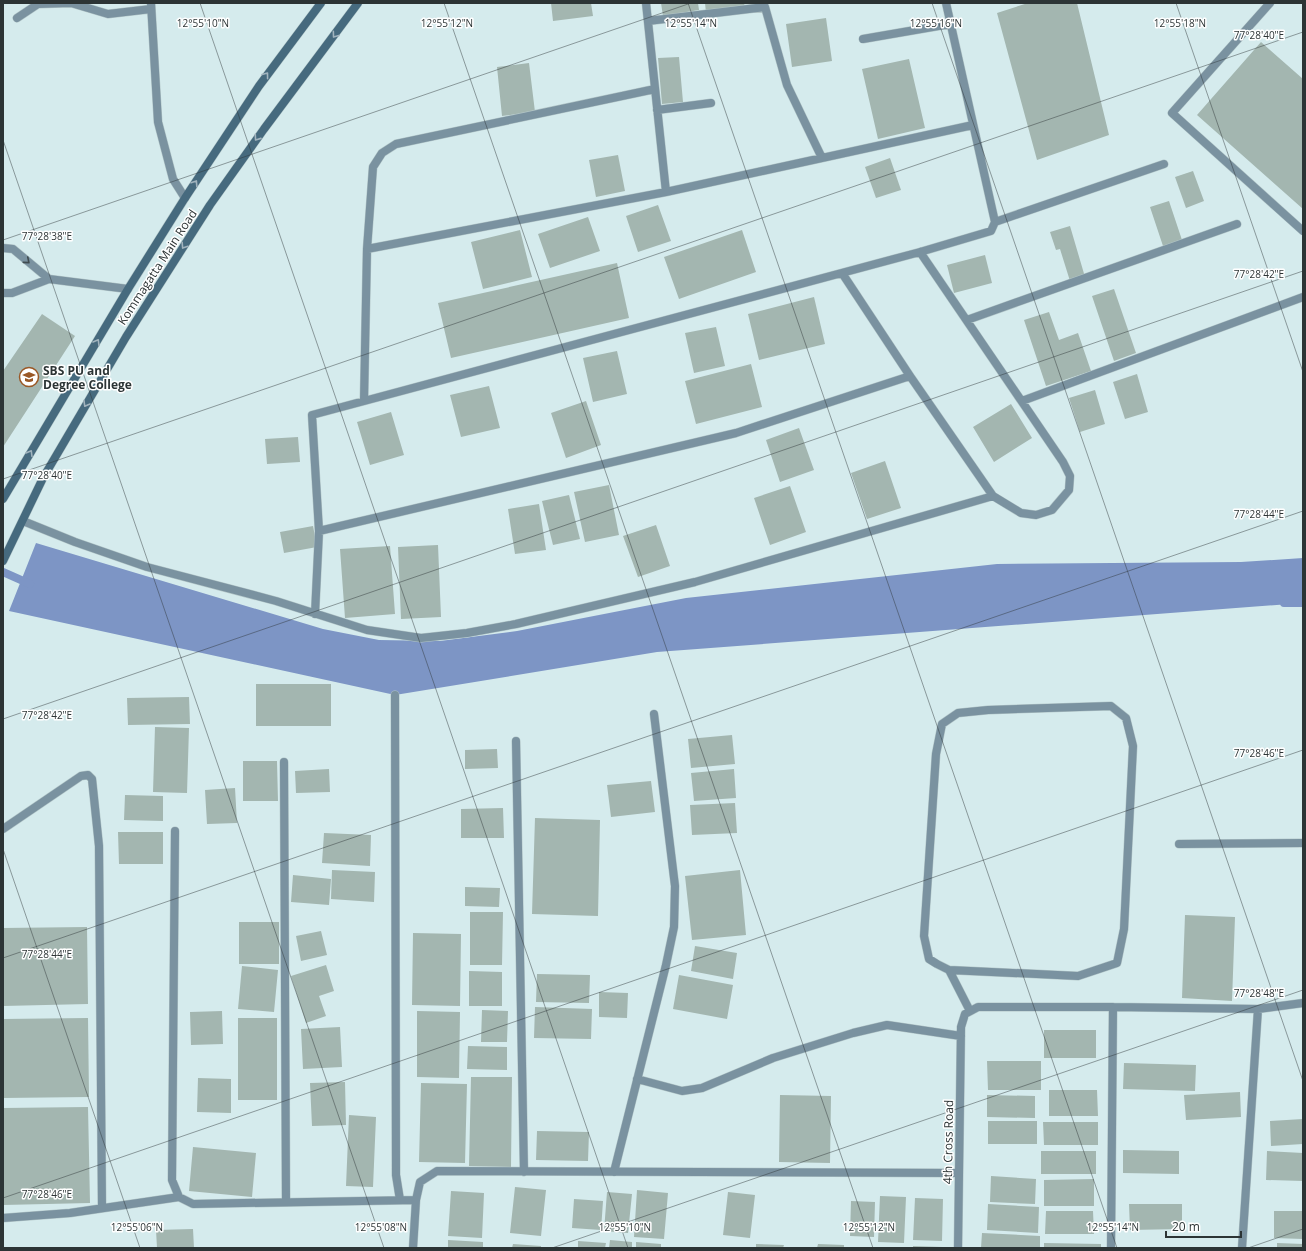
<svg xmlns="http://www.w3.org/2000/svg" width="1306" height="1251" viewBox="0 0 1306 1251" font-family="'Open Sans',sans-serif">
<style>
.water{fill:#7d95c5}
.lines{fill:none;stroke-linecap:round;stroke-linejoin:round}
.stream{stroke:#7d95c5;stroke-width:8}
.building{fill:#a3b6b0}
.minor-casing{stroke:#b3c6c8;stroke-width:9}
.secondary-casing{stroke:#b3c6c8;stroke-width:9}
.minor{stroke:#7a92a0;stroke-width:8}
.secondary{stroke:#466a7e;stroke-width:8}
.oneway{stroke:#a2b4be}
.oneway2{stroke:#404c50}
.ticks{fill:none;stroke:#2c3435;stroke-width:1;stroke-opacity:0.45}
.labels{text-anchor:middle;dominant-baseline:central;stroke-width:3;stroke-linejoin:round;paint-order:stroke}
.street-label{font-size:12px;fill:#2c3435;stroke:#fff}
.poi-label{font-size:12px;font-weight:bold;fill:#2c3435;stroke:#fff;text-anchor:start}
.ticks-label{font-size:10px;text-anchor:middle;fill:#2c3435;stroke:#fff;stroke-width:3;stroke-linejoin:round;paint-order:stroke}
</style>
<rect width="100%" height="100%" fill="#d5ebed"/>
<path class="water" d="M 36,543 L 323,629 L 379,640 L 440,641 L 517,631 L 686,598 L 997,564 L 1241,562 L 1303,558 L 1303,603 L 657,652 L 395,695 L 9,611 Z"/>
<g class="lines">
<path class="stream" d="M 3,572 L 30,584
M 1284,603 L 1303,603"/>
</g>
<path class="building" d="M 551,3 L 591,3 L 593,16 L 553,21 Z
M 661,3 L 698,3 L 699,10 L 663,16 Z
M 705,3 L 744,3 L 745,7 L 706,13 Z
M 1028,3 L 1077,3 L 1109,135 L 1037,160 L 997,13 Z
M 826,18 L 832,61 L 792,67 L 786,24 Z
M 1261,42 L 1303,79 L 1303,209 L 1197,115 Z
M 679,57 L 683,102 L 662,104 L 658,58 Z
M 909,59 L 925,128 L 878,139 L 862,69 Z
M 529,63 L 535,112 L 502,116 L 497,67 Z
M 618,155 L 625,191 L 596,197 L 589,160 Z
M 890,158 L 901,190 L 876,198 L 865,167 Z
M 1193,171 L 1204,201 L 1186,208 L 1175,177 Z
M 1169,201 L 1183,243 L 1164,249 L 1150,207 Z
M 658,205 L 671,241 L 638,252 L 626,216 Z
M 588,217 L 600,251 L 550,268 L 538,234 Z
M 1070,226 L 1085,277 L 1070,281 L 1060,249 L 1056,250 L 1050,232 Z
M 520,230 L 532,277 L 483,289 L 471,242 Z
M 742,230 L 756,272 L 679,299 L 664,257 Z
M 985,255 L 992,283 L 954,293 L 947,265 Z
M 617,263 L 629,318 L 451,358 L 438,303 Z
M 1114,289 L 1136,353 L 1114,361 L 1092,296 Z
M 814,297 L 825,344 L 759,360 L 748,314 Z
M 1049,312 L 1059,340 L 1078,333 L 1091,371 L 1046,386 L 1024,320 Z
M 42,314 L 75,336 L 3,447 L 3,371 Z
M 716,327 L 725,366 L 694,373 L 685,333 Z
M 617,351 L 627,394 L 593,402 L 583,358 Z
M 751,364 L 762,407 L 696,424 L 685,381 Z
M 1137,374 L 1148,412 L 1125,419 L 1113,382 Z
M 489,386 L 500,428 L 461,437 L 450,395 Z
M 1095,390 L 1105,424 L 1080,432 L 1069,398 Z
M 586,401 L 601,445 L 566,458 L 551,413 Z
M 1011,404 L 1032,438 L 994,462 L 973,427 Z
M 391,412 L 404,455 L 370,465 L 357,422 Z
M 799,428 L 814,470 L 780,482 L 766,440 Z
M 298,437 L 300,462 L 267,464 L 265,439 Z
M 885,461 L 901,508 L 867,519 L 851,473 Z
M 609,485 L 619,535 L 585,542 L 574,492 Z
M 790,486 L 806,532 L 770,545 L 754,498 Z
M 569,495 L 580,539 L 553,545 L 542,501 Z
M 539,504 L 546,550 L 515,554 L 508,509 Z
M 656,525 L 670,566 L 638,577 L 623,536 Z
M 313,526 L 317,547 L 284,553 L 280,532 Z
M 438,545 L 441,617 L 401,619 L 398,547 Z
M 390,546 L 395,614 L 345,618 L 340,549 Z
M 256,684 L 331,684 L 331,726 L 256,726 Z
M 189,697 L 190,724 L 128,725 L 127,698 Z
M 155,727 L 189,728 L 187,793 L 153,792 Z
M 732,735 L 735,764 L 691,768 L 688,739 Z
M 497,749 L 498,768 L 465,769 L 465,750 Z
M 243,761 L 277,761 L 278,801 L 243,801 Z
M 329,769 L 330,792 L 296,793 L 295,771 Z
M 734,769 L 736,798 L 694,801 L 691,773 Z
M 651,781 L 655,812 L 611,817 L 607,785 Z
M 235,788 L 237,823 L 207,824 L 205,790 Z
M 125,795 L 163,796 L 163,821 L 124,820 Z
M 735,803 L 737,833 L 692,835 L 690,805 Z
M 503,808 L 504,838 L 461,838 L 461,809 Z
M 535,818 L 600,820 L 598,916 L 532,914 Z
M 118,832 L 163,832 L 163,864 L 119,864 Z
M 324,833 L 371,835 L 370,866 L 322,863 Z
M 332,870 L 375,872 L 374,902 L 331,899 Z
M 740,870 L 746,935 L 692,940 L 685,876 Z
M 293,875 L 331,879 L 329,905 L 291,902 Z
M 465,887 L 500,888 L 499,907 L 465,906 Z
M 470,912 L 503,912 L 502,965 L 470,965 Z
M 1185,915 L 1235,917 L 1232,1001 L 1182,998 Z
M 239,922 L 279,922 L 279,964 L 239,964 Z
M 87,927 L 88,1004 L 3,1006 L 3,928 Z
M 321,931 L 327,955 L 301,961 L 296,936 Z
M 413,933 L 461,934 L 460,1006 L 412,1005 Z
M 695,946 L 737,953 L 733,979 L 691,971 Z
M 326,965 L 334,991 L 319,996 L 326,1016 L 306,1023 L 291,976 Z
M 242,966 L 278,970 L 274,1012 L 238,1009 Z
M 469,971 L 502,972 L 502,1006 L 469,1006 Z
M 537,974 L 590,975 L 589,1003 L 536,1002 Z
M 679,975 L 733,985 L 727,1019 L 673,1009 Z
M 599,992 L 628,993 L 627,1018 L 599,1017 Z
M 535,1007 L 592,1009 L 591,1039 L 534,1038 Z
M 482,1010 L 508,1011 L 507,1042 L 481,1042 Z
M 222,1011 L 223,1044 L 191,1045 L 190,1012 Z
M 417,1011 L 460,1012 L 459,1078 L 417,1077 Z
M 88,1018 L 89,1097 L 3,1098 L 3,1019 Z
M 238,1018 L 277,1018 L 277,1100 L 238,1100 Z
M 340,1027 L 342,1067 L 303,1069 L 301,1029 Z
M 1044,1030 L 1096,1030 L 1096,1058 L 1044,1058 Z
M 468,1046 L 507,1047 L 507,1070 L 467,1069 Z
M 987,1061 L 1041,1061 L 1041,1090 L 988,1090 Z
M 1124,1063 L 1196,1065 L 1195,1091 L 1123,1089 Z
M 471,1077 L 512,1077 L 511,1167 L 469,1166 Z
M 198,1078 L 231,1079 L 231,1113 L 197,1112 Z
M 345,1082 L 346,1125 L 312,1126 L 310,1083 Z
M 421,1083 L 467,1084 L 465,1163 L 419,1162 Z
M 1049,1090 L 1097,1090 L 1098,1116 L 1049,1116 Z
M 1240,1092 L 1241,1117 L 1186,1120 L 1184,1095 Z
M 780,1095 L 831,1096 L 830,1163 L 779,1162 Z
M 987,1095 L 1035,1096 L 1035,1118 L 987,1117 Z
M 88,1107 L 90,1203 L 3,1205 L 3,1108 Z
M 349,1115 L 376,1117 L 373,1187 L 346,1186 Z
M 1303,1119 L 1303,1144 L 1271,1146 L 1270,1121 Z
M 988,1121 L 1037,1121 L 1037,1144 L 988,1144 Z
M 1043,1122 L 1098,1122 L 1098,1145 L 1044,1145 Z
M 537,1131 L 589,1132 L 588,1161 L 536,1160 Z
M 193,1147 L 256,1153 L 252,1197 L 189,1191 Z
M 1123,1150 L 1179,1151 L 1179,1174 L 1123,1173 Z
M 1041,1151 L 1096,1151 L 1096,1174 L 1041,1174 Z
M 1267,1151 L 1303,1153 L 1303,1181 L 1266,1180 Z
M 991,1176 L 1036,1179 L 1035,1204 L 990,1202 Z
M 1094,1179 L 1094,1206 L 1044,1206 L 1044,1180 Z
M 515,1187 L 546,1190 L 541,1236 L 510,1233 Z
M 637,1190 L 668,1193 L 664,1239 L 634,1237 Z
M 451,1191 L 484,1193 L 482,1238 L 448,1236 Z
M 607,1192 L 632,1194 L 628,1233 L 604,1231 Z
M 728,1192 L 755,1195 L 750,1238 L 723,1235 Z
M 880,1196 L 906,1197 L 904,1243 L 878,1242 Z
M 915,1198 L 943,1199 L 942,1241 L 913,1240 Z
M 574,1199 L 603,1201 L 601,1230 L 572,1228 Z
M 851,1201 L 875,1202 L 874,1237 L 850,1236 Z
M 988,1204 L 1039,1207 L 1038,1233 L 987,1230 Z
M 1129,1204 L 1182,1204 L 1182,1229 L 1130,1230 Z
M 1046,1211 L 1093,1211 L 1094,1234 L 1045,1234 Z
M 1274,1211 L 1303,1211 L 1303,1239 L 1274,1238 Z
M 193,1229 L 194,1248 L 157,1248 L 156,1230 Z
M 982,1233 L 1040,1236 L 1040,1248 L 981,1248 Z
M 448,1240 L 483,1242 L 483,1248 L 448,1248 Z
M 610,1240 L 632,1242 L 632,1248 L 609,1248 Z
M 578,1241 L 606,1243 L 605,1248 L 578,1248 Z
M 636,1242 L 661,1244 L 661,1248 L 636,1248 Z
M 1044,1243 L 1101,1244 L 1101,1248 L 1044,1248 Z
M 1277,1243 L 1303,1244 L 1303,1248 L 1277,1248 Z
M 513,1244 L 541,1246 L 541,1248 L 512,1248 Z
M 756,1244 L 784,1245 L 783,1248 L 756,1248 Z
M 818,1244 L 844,1245 L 844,1248 L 817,1248 Z
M 913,1246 L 943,1247 L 943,1248 L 913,1248 Z"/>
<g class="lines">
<defs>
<path id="minor" d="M 151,3 L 158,122 L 173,179 L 185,198
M 1270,3 L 1172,113 L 1303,231
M 17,18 L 38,4 L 71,3 L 108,14 L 151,9
M 648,21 L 765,7 L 787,85 L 822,158
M 863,39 L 950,24
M 657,110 L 711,103
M 666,192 L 973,125
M 995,222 L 1164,164
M 3,248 L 13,249 L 49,279
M 367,249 L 666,192 L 646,3
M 920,252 L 1063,462 L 1070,476 L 1069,490 L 1052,510 L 1036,515 L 1021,513 L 993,496
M 3,293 L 12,293 L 49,279 L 128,289
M 967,320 L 1237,224
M 364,401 L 367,249 L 373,167 L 382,153 L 396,144 L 655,89
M 1022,401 L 1303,297
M 23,521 L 75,542 L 147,567 L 276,601 L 367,630 L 421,638 L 467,633 L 516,624 L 695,582 L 993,496 L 910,376 L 842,273
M 319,531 L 312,415 L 920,252 L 991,231 L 995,222 L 946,3
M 315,614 L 319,531 L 736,433 L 910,376
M 395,695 L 396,1175 L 400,1200
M 516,741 L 524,1172
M 284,762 L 286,1202
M 3,829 L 81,776 L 88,775 L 92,779 L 99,846 L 102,1208
M 175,831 L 172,1180 L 179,1197 L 193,1204 L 416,1200
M 1179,844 L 1303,843
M 949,970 L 937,964 L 929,959 L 924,936 L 936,754 L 942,724 L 958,713 L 988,710 L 1111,706 L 1126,718 L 1133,746 L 1124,929 L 1117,963 L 1078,976 L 949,970 L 970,1011
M 637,1079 L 682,1091 L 702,1088 L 773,1058 L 853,1033 L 887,1025 L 961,1036
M 614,1172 L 666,965 L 674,927 L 675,886 L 654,714
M 3,1218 L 70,1213 L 179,1197
M 413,1248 L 416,1200 L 420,1182 L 437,1171 L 959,1173
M 958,1248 L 961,1027 L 965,1014 L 978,1007 L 1113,1007 L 1258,1009 L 1303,1003
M 1111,1248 L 1113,1007
M 1242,1248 L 1258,1009"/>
<path id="secondary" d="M 3,499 L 128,289 L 185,198 L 259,86 L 321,3
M 3,561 L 43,478 L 126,337 L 210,205 L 264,129 L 358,3"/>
</defs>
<use href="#minor" class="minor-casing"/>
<use href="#secondary" class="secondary-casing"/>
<use href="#minor" class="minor"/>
<use href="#secondary" class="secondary"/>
</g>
<defs><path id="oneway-chevron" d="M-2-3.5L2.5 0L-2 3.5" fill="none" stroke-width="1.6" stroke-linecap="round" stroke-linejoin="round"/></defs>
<g class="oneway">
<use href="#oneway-chevron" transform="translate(335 35) rotate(126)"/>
<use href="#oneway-chevron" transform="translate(266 75) rotate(-53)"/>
<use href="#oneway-chevron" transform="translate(257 138) rotate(125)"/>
<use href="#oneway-chevron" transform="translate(195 183) rotate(-57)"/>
<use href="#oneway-chevron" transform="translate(184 246) rotate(123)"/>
<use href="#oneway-chevron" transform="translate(97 342) rotate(-59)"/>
<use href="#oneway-chevron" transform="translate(86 404) rotate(120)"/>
<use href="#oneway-chevron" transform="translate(30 453) rotate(-59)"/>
</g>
<use class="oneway2" href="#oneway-chevron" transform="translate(27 261) rotate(40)"/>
<path class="ticks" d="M 200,3 L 628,1248M 444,3 L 873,1248M 688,3 L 1117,1248M 932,3 L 1303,1081M 1176,3 L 1303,372M 3,140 L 384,1248M 3,240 L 691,3M 3,479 L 1303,32M 3,719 L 1303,271M 3,849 L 140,1248M 3,958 L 1303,511M 3,1198 L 1303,750M 552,1248 L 1303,990M 1248,1248 L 1303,1229"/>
<defs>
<symbol id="university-ring" viewBox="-11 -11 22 22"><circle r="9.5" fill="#fff" stroke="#9a5826" stroke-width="1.5"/><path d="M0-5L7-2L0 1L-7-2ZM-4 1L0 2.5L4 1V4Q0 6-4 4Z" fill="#9a5826"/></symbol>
</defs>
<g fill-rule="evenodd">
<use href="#university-ring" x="18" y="366" width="22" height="22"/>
</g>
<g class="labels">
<g class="street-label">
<text transform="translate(157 267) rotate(-57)">Kommagatta Main Road</text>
<text transform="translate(948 1142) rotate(-89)">4th Cross Road</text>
</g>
<g class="poi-label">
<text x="43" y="370">SBS PU and<tspan x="43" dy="14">Degree College</tspan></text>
</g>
</g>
<g class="ticks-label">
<text x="203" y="27">12°55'10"N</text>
<text x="447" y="27">12°55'12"N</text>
<text x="691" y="27">12°55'14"N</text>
<text x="936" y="27">12°55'16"N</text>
<text x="1180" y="27">12°55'18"N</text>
<text x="1259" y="39">77°28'40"E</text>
<text x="47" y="240">77°28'38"E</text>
<text x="1259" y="278">77°28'42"E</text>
<text x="47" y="479">77°28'40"E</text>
<text x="1259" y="518">77°28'44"E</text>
<text x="47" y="719">77°28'42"E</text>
<text x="1259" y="757">77°28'46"E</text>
<text x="47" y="958">77°28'44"E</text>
<text x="1259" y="997">77°28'48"E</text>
<text x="47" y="1198">77°28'46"E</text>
<text x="137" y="1231">12°55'06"N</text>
<text x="381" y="1231">12°55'08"N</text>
<text x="625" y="1231">12°55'10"N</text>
<text x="869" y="1231">12°55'12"N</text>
<text x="1113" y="1231">12°55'14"N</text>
</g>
<rect width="1306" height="1251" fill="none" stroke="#2c3435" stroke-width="8"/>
<path d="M1166 1231v6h75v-6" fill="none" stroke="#2c3435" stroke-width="2"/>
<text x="1172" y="1231" font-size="12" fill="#2c3435" stroke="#ffffff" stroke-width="3" paint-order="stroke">20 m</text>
</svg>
